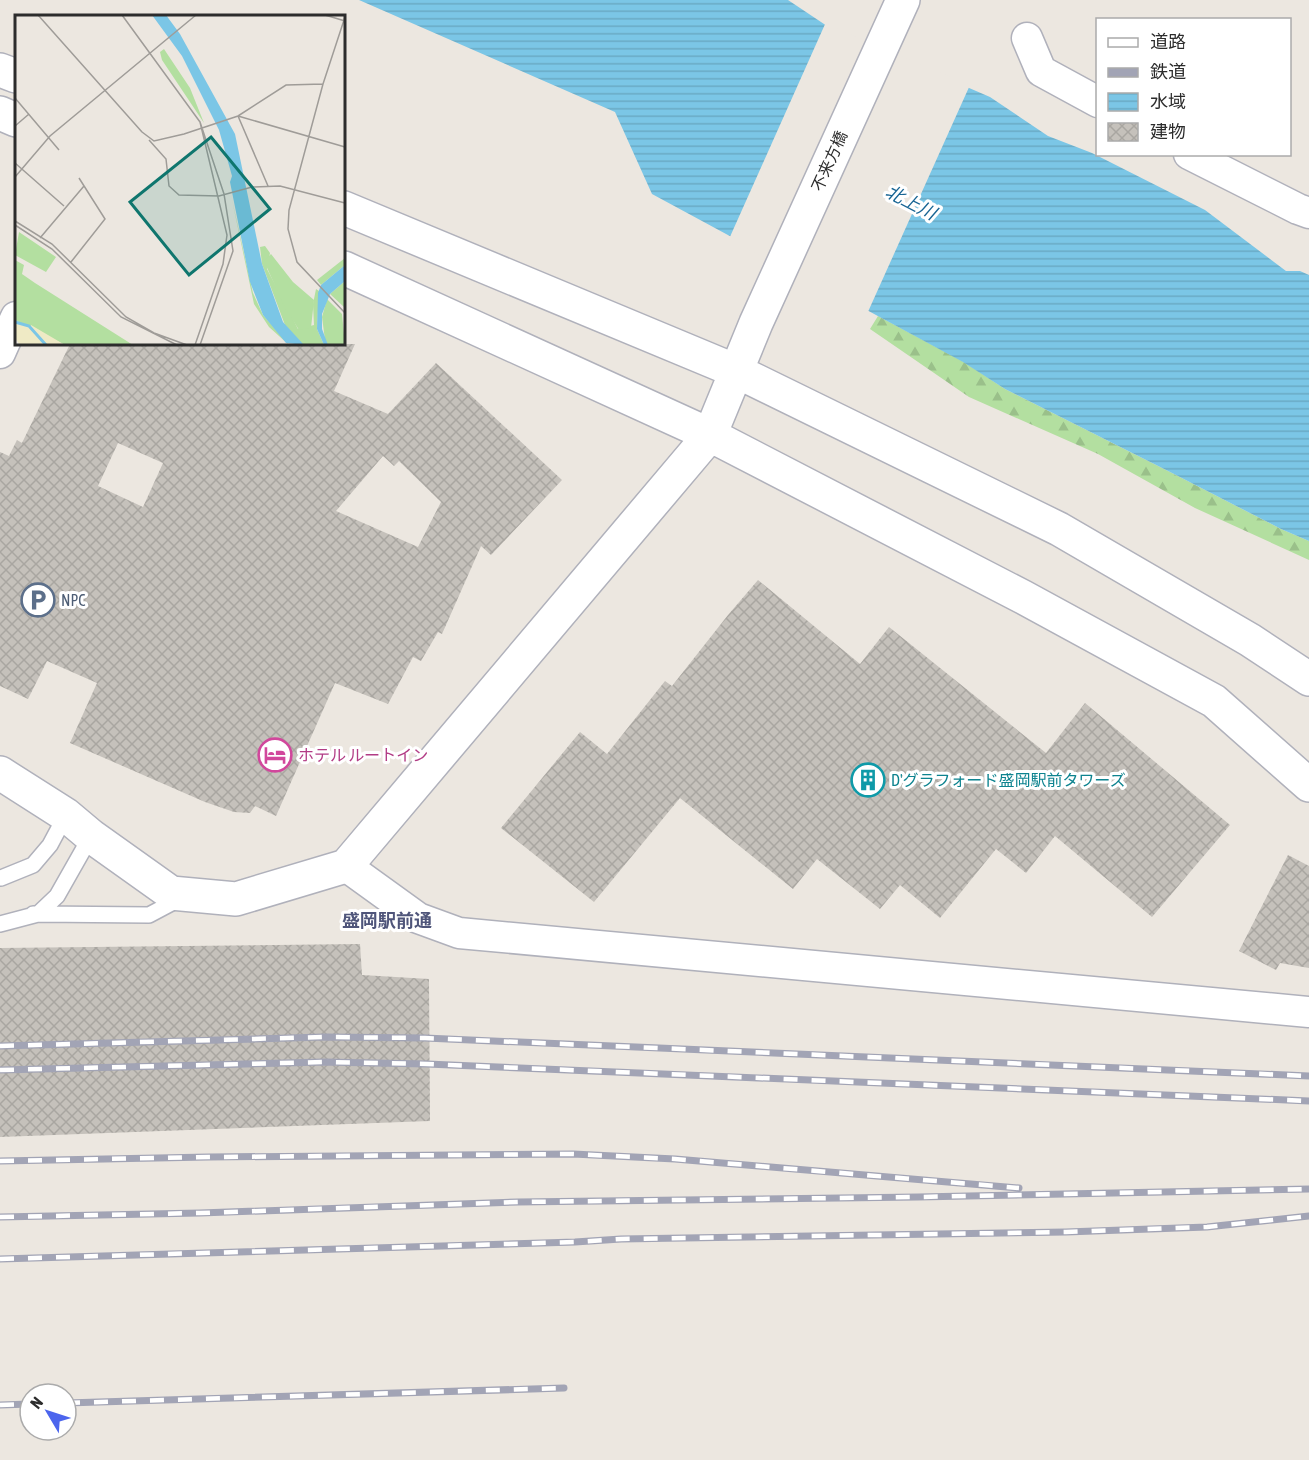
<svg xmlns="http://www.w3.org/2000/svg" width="1309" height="1460" viewBox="0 0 1309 1460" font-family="'Asap Condensed','Noto Sans JP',sans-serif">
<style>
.forest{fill:url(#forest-firs)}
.water{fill:url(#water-rules)}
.pier{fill:#ece7e0}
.building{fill:url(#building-cross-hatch);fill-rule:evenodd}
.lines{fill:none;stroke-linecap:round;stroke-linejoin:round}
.lane-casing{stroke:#b0b1bb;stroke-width:18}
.street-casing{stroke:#b0b1bb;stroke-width:33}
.secondary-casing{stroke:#b0b1bb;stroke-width:36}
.lane{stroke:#fff;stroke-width:15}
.street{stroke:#fff;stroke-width:30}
.secondary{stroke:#fff;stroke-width:33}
.rail-casing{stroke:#a2a4b5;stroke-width:7}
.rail{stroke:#fff;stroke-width:4.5;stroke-dasharray:14;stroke-linecap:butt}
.labels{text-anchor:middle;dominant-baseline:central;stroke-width:6;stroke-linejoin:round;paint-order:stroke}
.street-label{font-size:16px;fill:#2c2c2c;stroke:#fff}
.service-label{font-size:16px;fill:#4e5e75;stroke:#fff;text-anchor:start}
.hotel-label{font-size:16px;fill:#b23c85;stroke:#fff;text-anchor:start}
.culture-label{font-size:16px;fill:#0d838f;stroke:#fff;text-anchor:start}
.water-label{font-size:18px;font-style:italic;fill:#186594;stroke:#fff}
.neighbourhood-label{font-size:18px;font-weight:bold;fill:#4f557a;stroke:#fff}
.inset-river{fill:none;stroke:#7bc6e6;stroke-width:3}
.inset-road{fill:none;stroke:#9f9c98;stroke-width:1.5}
.view{fill:#0f766e;fill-opacity:0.15;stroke:#0f766e;stroke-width:3}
.inset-edge{fill:none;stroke:#2c2c2c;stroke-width:3}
</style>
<defs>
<pattern id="forest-firs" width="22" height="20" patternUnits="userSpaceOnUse" patternTransform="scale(1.5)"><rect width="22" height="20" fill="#b3dfa0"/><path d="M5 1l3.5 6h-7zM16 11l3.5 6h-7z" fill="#9ac08a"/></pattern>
<pattern id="water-rules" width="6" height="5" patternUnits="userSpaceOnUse" patternTransform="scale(1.5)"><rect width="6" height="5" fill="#7bc6e6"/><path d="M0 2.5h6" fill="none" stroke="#6aaac5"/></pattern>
<pattern id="building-cross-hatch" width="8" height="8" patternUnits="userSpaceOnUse" patternTransform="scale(1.5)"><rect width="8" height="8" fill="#c5c1bb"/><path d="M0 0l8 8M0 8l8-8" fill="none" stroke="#a9a6a1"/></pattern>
</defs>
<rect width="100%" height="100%" fill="#ece7e0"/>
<path class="forest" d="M 878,316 L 964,362 L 1005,389 L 1174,474 L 1281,529 L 1309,541 L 1309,560 L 1195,508 L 1098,454 L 969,397 L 870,329 Z"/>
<path class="water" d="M 359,0 L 788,0 L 830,28 L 990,97 L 1048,136 L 1092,153 L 1205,210 L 1286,271 L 1300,271 L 1309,275 L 1309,541 L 1281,529 L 1174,474 L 1005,389 L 963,362 L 652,194 L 615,112 Z"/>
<path class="pier" d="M 826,22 L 831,26 L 970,85 L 867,314 L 729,239 Z"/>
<path class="building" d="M 70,344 L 355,344 L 334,391 L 388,414 L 436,363 L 562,480 L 491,555 L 481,546 L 442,634 L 438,632 L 421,661 L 413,657 L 388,704 L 335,683 L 276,816 L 255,806 L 250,813 L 234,812 L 205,802 L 70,743 L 97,683 L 47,661 L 28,699 L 0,686 L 0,452 L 9,456 L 17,440 L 22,443 ZM 118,443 L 163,463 L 143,507 L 98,486 ZM 383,456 L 394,466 L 399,461 L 441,502 L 418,547 L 336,511 Z
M 758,580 L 860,664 L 889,627 L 1046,753 L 1085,703 L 1230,825 L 1152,917 L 1055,836 L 1026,873 L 996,849 L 940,918 L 900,885 L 880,909 L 817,859 L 793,889 L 680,798 L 594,902 L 501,828 L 580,732 L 607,754 L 665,681 L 672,686 L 728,615 Z
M 1288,855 L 1309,866 L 1309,968 L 1280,963 L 1276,970 L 1239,951 Z
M 360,944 L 362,975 L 429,979 L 430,1121 L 0,1137 L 0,948 Z"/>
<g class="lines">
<defs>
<path id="lane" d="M 0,878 L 1,878 L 33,865 L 50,845 L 66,815
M 33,914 L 38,914 L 57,896 L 91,836
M 0,924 L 38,914 L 149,915 L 181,898"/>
<path id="street" d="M 1027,38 L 1041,71 L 1098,102
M 1189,154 L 1298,209 L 1309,213
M 0,353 L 16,317
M 346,866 L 418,918 L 459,933 L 1309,1012"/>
<path id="secondary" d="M 0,70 L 16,76
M 0,113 L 16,120
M 344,208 L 736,371 L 1059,529 L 1250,640 L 1309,679
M 344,268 L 710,435 L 1023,597 L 1214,701 L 1309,785
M 0,773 L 66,815 L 91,836 L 171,893 L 236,899 L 346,866 L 710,435 L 756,323 L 903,0"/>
</defs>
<use href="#lane" class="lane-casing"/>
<use href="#street" class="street-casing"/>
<use href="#secondary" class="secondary-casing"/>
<use href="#lane" class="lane"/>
<use href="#street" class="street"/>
<use href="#secondary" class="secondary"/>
<defs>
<path id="rail" d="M 0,1046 L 324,1037 L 425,1038 L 1309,1076
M 0,1070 L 324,1062 L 427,1064 L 1309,1101
M 0,1161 L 209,1157 L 573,1154 L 675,1159 L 1019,1188
M 0,1217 L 200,1213 L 518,1202 L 918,1197 L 1309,1189
M 0,1259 L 575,1242 L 621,1239 L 1066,1232 L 1207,1227 L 1309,1216
M 66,1403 L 564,1388
M 0,1405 L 30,1404"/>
</defs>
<use href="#rail" class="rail-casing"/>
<use href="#rail" class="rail"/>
</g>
<defs>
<symbol id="parking-ring" viewBox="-11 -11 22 22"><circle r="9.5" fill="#fff" stroke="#5c6f8a" stroke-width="1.5"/><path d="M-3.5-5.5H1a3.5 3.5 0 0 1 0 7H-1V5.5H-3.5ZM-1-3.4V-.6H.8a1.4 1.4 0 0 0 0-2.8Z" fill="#5c6f8a"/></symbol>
<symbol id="hotel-ring" viewBox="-11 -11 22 22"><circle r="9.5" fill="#fff" stroke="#d1479c" stroke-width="1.5"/><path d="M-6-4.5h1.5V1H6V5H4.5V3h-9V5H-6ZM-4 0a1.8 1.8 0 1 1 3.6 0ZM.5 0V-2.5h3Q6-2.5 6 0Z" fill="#d1479c"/></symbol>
<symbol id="building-ring" viewBox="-11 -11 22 22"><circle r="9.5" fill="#fff" stroke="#0f9aa8" stroke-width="1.5"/><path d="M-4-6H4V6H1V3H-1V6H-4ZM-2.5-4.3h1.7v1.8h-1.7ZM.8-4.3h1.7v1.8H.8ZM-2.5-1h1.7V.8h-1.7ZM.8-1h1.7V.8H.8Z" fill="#0f9aa8"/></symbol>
</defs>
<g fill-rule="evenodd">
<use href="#parking-ring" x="19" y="581" width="38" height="38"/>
<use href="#hotel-ring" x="256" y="736" width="38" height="38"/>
<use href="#building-ring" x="849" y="761" width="38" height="38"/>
</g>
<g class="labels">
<g class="street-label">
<text transform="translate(829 161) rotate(-66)">不来方橋</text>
</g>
<g class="service-label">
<text x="61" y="600">NPC</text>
</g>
<g class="hotel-label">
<text x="298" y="755">ホテル ルートイン</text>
</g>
<g class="culture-label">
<text x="891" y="780">D'グラフォード盛岡駅前タワーズ</text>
</g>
<g class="water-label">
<text transform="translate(911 202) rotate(27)">北上川</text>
</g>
<g class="neighbourhood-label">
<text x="387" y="920">盛岡駅前通</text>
</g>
</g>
<g transform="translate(15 15)">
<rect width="330" height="330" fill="#ece7e0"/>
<path d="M 250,231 L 255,238 L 252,254 L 283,314 L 299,310 L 298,289 L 301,274 L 304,276 L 302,314 L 309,330 L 287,329 L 270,310 L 247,249 L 245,232 ZM 330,243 L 330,250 L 306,270 L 302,265 ZM 330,266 L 330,290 L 329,292 L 315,279 ZM 312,284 L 327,299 L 330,330 L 313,330 L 310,325 L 307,302 Z" fill="#b3dfa0"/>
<path d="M 217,185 L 238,278 L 248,300 L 274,330 L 254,312 L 239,289 ZM 0,245 L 9,250 L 7,259 L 20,268 L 118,330 L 50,330 L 0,305 Z" fill="#b3dfa0"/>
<path d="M 0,308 L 15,313 L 16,310 L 50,330 L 5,330 L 0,323 Z" fill="#efeac5"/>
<path d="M 149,34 L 175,73 L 189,108 L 147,45 L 145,37 ZM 4,217 L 41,242 L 31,257 L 0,240 ZM 256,239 L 278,267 L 299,285 L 296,313 L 284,315 L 270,293 L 249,246 Z" fill="#b3dfa0"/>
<path d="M 137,0 L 151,0 L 165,19 L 220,119 L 247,249 L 268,307 L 289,330 L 271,328 L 248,300 L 235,267 L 215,167 L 217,161 L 204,115 L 167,41 ZM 330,250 L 330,266 L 315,279 L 307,299 L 307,314 L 313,330 L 309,330 L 302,314 L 303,278 L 306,270 Z" fill="#7bc6e6"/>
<path class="inset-river" d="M 0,307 L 14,311 L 31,330"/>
<path class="inset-road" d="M 23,0 L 127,117M 107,0 L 185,107M 310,0 L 330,6M 308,69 L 274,195 L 273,214 L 282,247 L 330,298M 0,83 L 44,135M 223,101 L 330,132M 223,101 L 253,171M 0,111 L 14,99M 127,117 L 139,126 L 169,119 L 223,101 L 271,70 L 308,69 L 330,2M 134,125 L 151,144 L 154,171 L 164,180 L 204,181 L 237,172 L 265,171 L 330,188M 0,148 L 49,191M 0,162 L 35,121 L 181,0M 0,206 L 37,229 L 111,302 L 139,318 L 172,330M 0,210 L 37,234 L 106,302 L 162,330M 25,223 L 69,171M 56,247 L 90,204 L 64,163M 180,330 L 208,249 L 212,220 L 185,107 L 209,179 L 218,236 L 185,330"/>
<path class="view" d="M 196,122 L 255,194 L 174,260 L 115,187 Z"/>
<rect width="330" height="330" class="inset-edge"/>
</g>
<rect x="1096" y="18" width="195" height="138" fill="#ffffff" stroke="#ababab" stroke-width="1.5"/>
<rect x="1108" y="38" width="30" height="9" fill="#ffffff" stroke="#ababab" stroke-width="1.5"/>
<text x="1150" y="48" font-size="18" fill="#2c2c2c">道路</text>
<rect x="1108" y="68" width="30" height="9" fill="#a2a4b5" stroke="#ababab" stroke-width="1.5"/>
<text x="1150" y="78" font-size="18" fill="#2c2c2c">鉄道</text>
<rect x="1108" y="93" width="30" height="18" fill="url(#water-rules)" stroke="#ababab" stroke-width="1.5"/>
<text x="1150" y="108" font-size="18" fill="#2c2c2c">水域</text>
<rect x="1108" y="123" width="30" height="18" fill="url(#building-cross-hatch)" stroke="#ababab" stroke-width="1.5"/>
<text x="1150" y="138" font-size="18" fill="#2c2c2c">建物</text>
<g transform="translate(48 1412) rotate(309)"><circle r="28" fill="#ffffff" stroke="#ababab" stroke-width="1.5"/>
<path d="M0-4.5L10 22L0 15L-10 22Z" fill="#4c65ed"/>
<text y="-9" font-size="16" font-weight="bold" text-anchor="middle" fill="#2c2c2c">N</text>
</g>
</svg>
